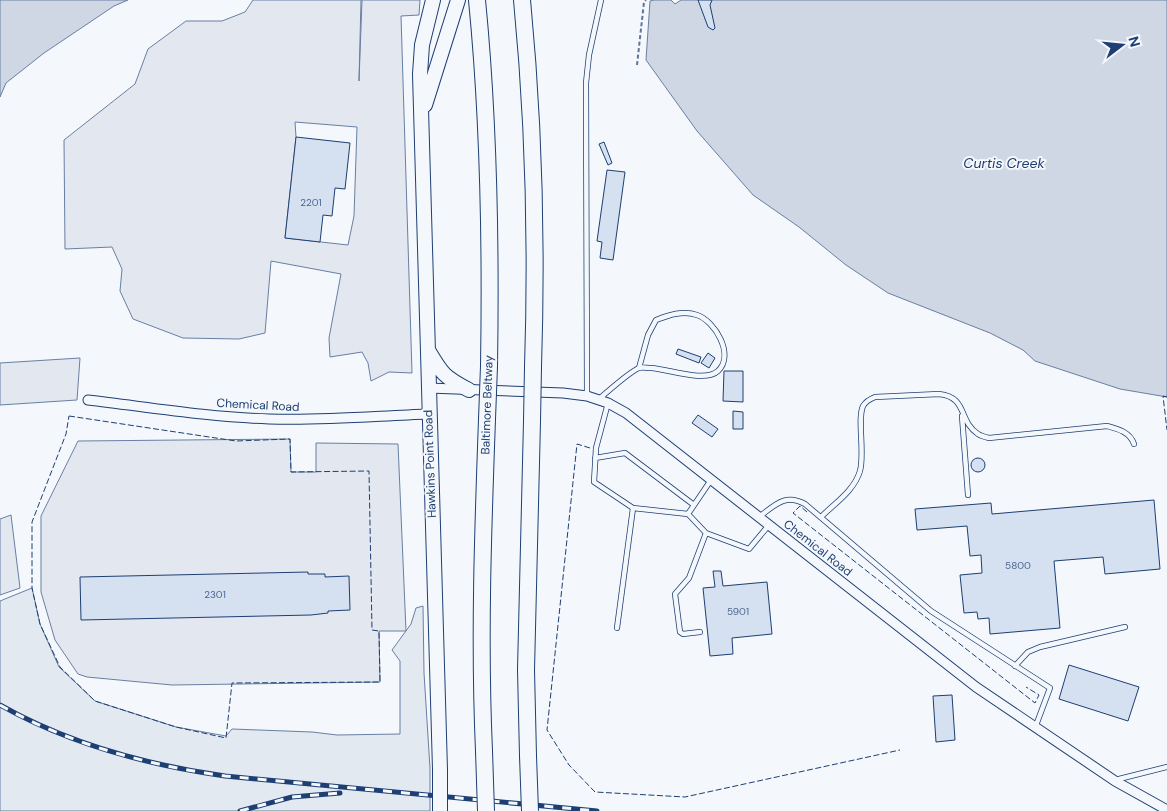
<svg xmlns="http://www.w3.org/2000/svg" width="1167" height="811" viewBox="0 0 1167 811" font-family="'DM Sans',sans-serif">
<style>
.green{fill:#e3e9f0;stroke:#687fa3}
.parking{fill:#e3e8f0;stroke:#687fa3;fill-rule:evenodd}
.water{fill:#cfd7e4;stroke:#687fa3}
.building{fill:#d5e0f0;stroke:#1d3f73}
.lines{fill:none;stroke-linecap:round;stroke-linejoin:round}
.service-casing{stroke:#1d3f73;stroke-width:6}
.minor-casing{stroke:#1d3f73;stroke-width:11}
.primary-casing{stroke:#1d3f73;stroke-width:16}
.motorway-casing{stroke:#1d3f73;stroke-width:18}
.path{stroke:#5e769c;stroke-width:2;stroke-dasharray:4 2.5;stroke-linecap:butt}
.service{stroke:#f4f7fb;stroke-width:4.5}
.minor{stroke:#f4f7fb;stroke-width:9}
.primary{stroke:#f4f7fb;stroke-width:14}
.motorway{stroke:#f4f7fb;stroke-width:16}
.rail-casing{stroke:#1d3f73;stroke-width:5}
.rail{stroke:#f4f7fb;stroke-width:3;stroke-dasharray:9;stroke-linecap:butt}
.primary-bridge-casing{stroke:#1d3f73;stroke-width:16;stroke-linecap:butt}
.motorway-bridge-casing{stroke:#1d3f73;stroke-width:18;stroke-linecap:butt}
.primary-bridge{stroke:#f4f7fb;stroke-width:14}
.motorway-bridge{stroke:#f4f7fb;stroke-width:16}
.fence{stroke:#1d3f73;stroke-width:1;stroke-dasharray:6 2.5;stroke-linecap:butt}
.labels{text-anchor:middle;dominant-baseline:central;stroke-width:4;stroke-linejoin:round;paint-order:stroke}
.number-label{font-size:10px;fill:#4b6792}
.street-label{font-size:12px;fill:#1d3f73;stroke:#f4f7fb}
.water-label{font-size:14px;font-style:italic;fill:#1d3f73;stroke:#f4f7fb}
</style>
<rect width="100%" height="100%" fill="#f4f7fb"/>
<path class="green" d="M 32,588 L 40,624 L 59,667 L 95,701 L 176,727 L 226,736 L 232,729 L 312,732 L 337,735 L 400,734 L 400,661 L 392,650 L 411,624 L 416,608 L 423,606 L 424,673 L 430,768 L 430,811 L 0,811 L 0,601 Z"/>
<path class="parking" d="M 253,0 L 361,0 L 359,81 L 362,0 L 420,0 L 419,15 L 401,16 L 412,373 L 389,372 L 371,381 L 368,363 L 362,352 L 330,357 L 329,338 L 341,274 L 271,261 L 265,333 L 239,339 L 183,338 L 133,319 L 120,291 L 122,269 L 112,247 L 65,249 L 64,140 L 135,84 L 148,49 L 186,21 L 222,21 L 245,12 ZM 295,122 L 357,127 L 354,216 L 348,245 L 285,238 L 296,137 Z
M 80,358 L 77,400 L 0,405 L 0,363 Z
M 290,439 L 291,472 L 316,472 L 316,443 L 398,444 L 406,631 L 379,631 L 380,682 L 172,685 L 87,677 L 78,674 L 55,640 L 41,592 L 41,516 L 78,441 Z
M 11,515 L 20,588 L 0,595 L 0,519 Z"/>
<path class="water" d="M 0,0 L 128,0 L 114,6 L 44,53 L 6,83 L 0,97 Z
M 654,0 L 671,0 L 675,4 L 681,0 L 1167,0 L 1167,397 L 1120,389 L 1035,361 L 1023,350 L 990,333 L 888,293 L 846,265 L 799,227 L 753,195 L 697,131 L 646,60 L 650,1 Z"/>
<path class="building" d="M 698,0 L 712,0 L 710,5 L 715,28 L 713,30 L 708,27 Z
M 296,137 L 350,143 L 345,189 L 335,188 L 332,216 L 323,215 L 320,242 L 285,238 Z
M 604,142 L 612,163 L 608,165 L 599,144 Z
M 607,170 L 625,172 L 613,260 L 600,258 L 602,242 L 597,241 Z
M 678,349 L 701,357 L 699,363 L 676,354 Z
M 708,353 L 715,358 L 709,368 L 701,363 Z
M 724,371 L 743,371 L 743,402 L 723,401 Z
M 733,411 L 743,412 L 743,429 L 733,429 Z
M 698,415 L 718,429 L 712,437 L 692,423 Z
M971 465a7 7 0 1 1 14 0a7 7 0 1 1-14 0Z
M 1154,500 L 1160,569 L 1105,574 L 1103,557 L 1054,561 L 1060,628 L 990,634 L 989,618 L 978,619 L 977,612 L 964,613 L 960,575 L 982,573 L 981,555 L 970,556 L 967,526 L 917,530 L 915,509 L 991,503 L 992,514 Z
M 713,571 L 721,571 L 723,586 L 767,582 L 772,634 L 732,638 L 733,654 L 710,656 L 703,588 L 715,587 Z
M 308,572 L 308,574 L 325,574 L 325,577 L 349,576 L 350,610 L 328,611 L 328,613 L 311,615 L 81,620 L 80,577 Z
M 1069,665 L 1139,687 L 1128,721 L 1059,699 Z
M 952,695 L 955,740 L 936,742 L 933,696 Z"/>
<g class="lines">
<defs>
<path id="service" d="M 587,396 L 586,83 L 589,55 L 601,0
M 599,399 C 607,392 631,371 639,368 C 642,367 647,368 651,368 C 668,369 705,383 718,371 C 735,355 715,321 697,315 C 683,310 669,315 656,320 L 648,335 L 639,368
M 608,403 L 596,448 L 594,482 L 633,508 L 688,514
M 962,416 L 968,495
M 595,458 L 625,453 L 694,505
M 759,517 C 775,505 785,493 805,504 L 931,611 L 1050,688 L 1035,728
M 821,517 C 835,503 854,491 860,471 C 865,453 857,419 863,406 C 866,401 870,399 875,397 L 939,394 C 968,397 958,421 978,434 C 981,436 985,437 989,438 L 1107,426 C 1118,429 1130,432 1134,444
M 706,533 L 688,514 L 711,480
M 617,628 L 633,508
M 700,632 L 683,634 L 680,632 L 675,594 L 689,578 L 706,533 L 749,549 L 769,525
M 1015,666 L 1028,652 L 1040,647 L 1125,627
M 1115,780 L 1167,767"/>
<path id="minor" d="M 428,388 L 563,393 L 587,396 L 608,403 L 626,413 L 976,687 L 1115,781 L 1167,810
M 88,400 C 148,407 208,417 269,419 C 322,421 375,416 428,414"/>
<path id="primary" d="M 433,0 L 422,45 L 420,74 L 440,770
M 425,105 L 458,0
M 428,350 C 442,374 444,377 469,390"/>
<path id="motorway" d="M 477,0 C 489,122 491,244 489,366
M 522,0 C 534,123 537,244 533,367
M 484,751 C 479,640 483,530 487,419
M 528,756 L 526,670 L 532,421"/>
</defs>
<use href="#service" class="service-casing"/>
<use href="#minor" class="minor-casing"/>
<use href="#primary" class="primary-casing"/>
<use href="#motorway" class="motorway-casing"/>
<path class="path" d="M 637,65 L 644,2 L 646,0"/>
<use href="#service" class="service"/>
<use href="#minor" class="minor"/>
<use href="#primary" class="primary"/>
<use href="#motorway" class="motorway"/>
<defs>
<path id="rail" d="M 0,705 C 69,744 147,765 225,776 L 597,811
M 240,811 L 292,797 L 340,793"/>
</defs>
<use href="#rail" class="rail-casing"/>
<use href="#rail" class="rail"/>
<defs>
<path id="primary-bridge" d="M 440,770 L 440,811"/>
<path id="motorway-bridge" d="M 487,419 L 489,366
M 532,421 L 533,367
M 484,751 L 486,811
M 528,756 L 530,811"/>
</defs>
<use href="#primary-bridge" class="primary-bridge-casing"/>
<use href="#motorway-bridge" class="motorway-bridge-casing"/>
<use href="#primary-bridge" class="primary-bridge"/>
<use href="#motorway-bridge" class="motorway-bridge"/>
<path class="fence" d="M 1167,397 L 1163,396 L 1167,430
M 69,416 L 236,441 L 290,439 L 291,472 L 369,471 L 372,630 L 379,631 L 380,682 L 232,683 L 226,738 L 176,727 L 95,701 L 60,667 L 40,624 L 32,588 L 32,522 L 66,434 Z
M 590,448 L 577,444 L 547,730 L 569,765 L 595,792 L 685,797 L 900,750
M 807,512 L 800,506 L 793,513 L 1035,703 L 1039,695 L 1026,687"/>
</g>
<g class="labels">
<g class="number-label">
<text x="311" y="202">2201</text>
<text x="1018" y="565">5800</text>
<text x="215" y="594">2301</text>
<text x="738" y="611">5901</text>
</g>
<g class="street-label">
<text transform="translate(258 405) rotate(3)">Chemical Road</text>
<text transform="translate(487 405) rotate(-88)">Baltimore Beltway</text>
<text transform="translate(430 464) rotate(-92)">Hawkins Point Road</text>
<text transform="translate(818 548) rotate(38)">Chemical Road</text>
</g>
<g class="water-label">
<text x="1004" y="163">Curtis Creek</text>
</g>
</g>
<g transform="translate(1122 45) rotate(74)" stroke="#f4f7fb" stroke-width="4" paint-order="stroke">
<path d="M0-4L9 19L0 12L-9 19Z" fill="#1d3f73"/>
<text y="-8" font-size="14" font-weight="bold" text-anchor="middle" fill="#1d3f73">N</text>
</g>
</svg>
